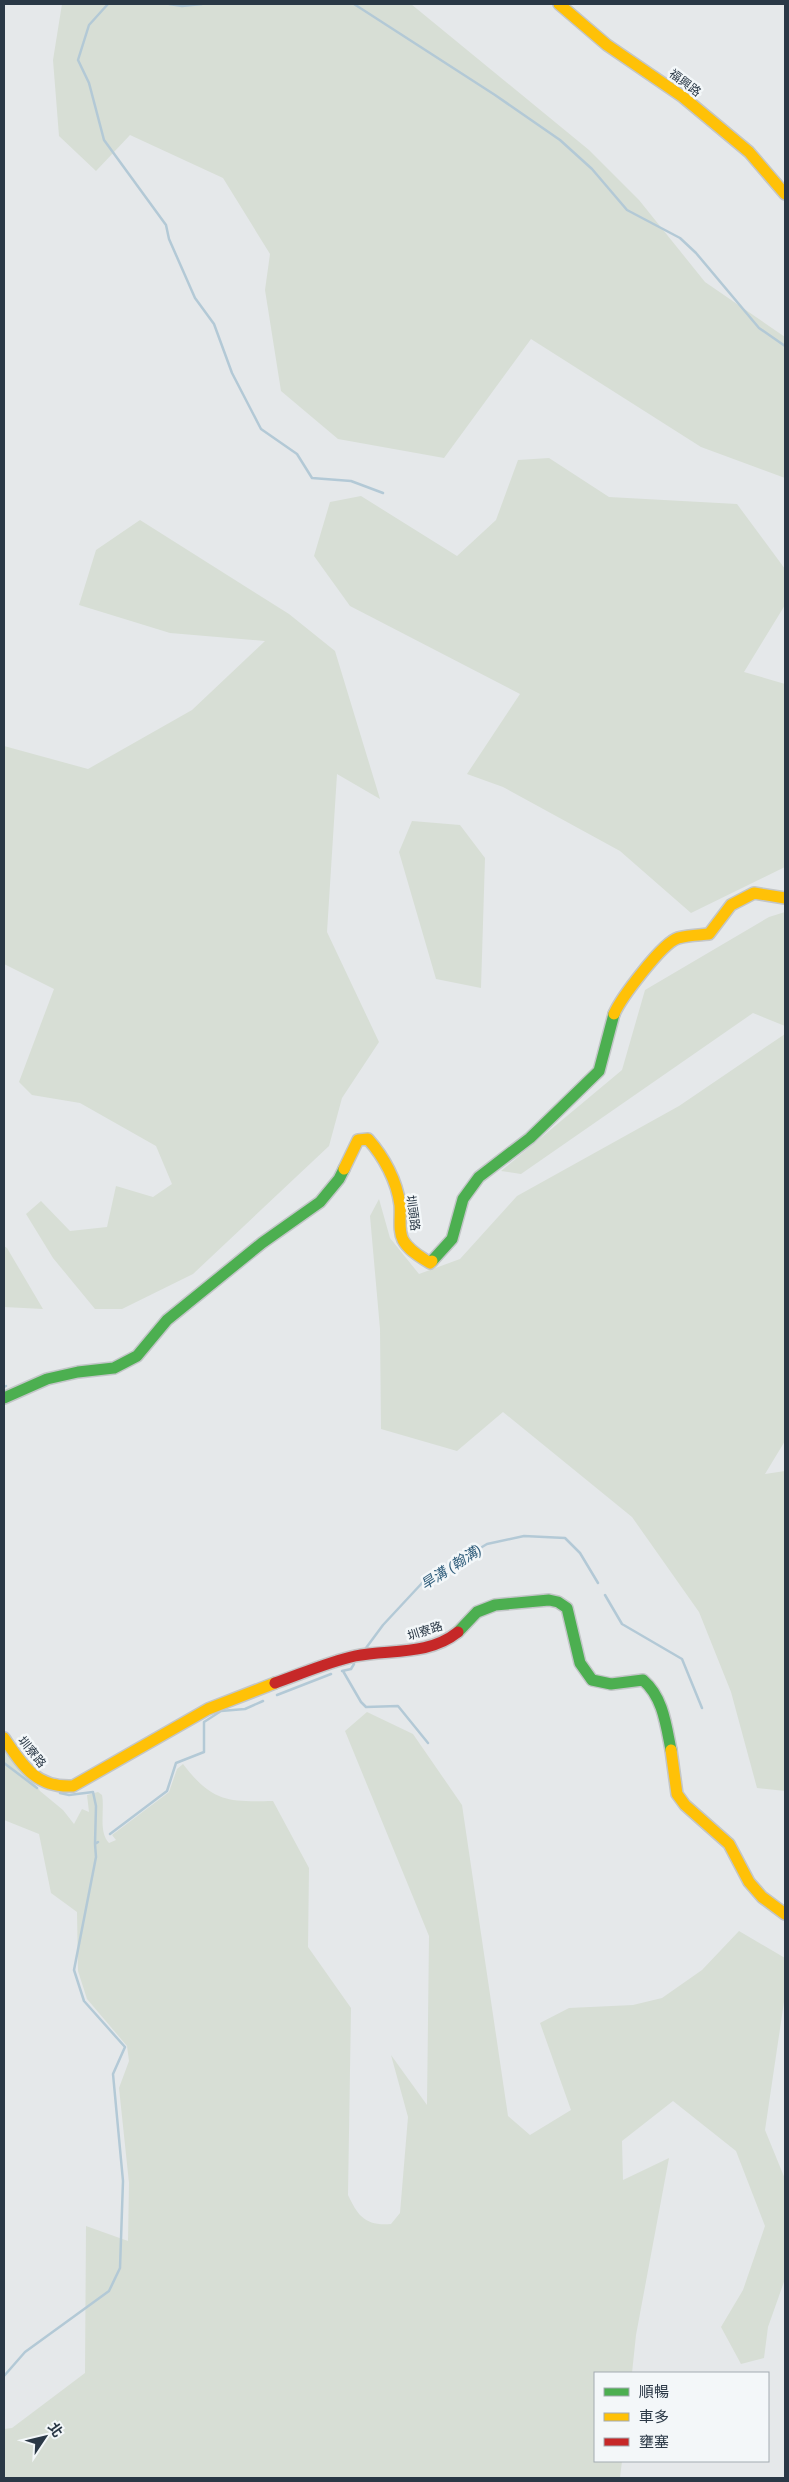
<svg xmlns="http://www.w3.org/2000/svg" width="789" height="2482" viewBox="0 0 789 2482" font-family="Helvetica,'Noto Sans TC',sans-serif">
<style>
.green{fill:#d7ded5}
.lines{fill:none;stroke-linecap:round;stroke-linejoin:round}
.stream{stroke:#b3c9d6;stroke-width:2.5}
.fast-casing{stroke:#c3c6c8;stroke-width:14}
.slow-casing{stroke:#c3c6c8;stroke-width:14}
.jam-casing{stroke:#c3c6c8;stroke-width:14}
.fast{stroke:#4caf50;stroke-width:11}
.slow{stroke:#ffc107;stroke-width:11}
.jam{stroke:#c62828;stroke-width:11}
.labels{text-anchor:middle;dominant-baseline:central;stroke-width:5;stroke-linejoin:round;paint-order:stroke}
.street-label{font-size:12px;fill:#2a3846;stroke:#f3f7f9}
.water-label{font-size:14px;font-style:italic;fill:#315e7c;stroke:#f3f7f9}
</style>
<rect width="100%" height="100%" fill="#e5e8ea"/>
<path class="green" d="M 62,4 L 411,4 L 589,150 L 639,200 L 705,282 L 785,337 L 785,478 L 701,447 L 531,339 L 444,458 L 338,439 L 281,391 L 265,290 L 270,254 L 223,178 L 130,135 L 96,171 L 59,136 L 53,60 Z
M 549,458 L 609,497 L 737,504 L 785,569 L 785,605 L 744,672 L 785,684 L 785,867 L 691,913 L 620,851 L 503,787 L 467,774 L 520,694 L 350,606 L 314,556 L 330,502 L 361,496 L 457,556 L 496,520 L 518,460 Z
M 140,520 L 289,614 L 335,651 L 380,799 L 337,774 L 327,932 L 379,1042 L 342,1098 L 329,1146 L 193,1274 L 122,1309 L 95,1309 L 53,1258 L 26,1214 L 41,1201 L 70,1231 L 107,1227 L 116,1186 L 153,1197 L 172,1184 L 156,1146 L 80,1103 L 32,1095 L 19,1082 L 54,989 L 4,964 L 4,746 L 88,769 L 192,710 L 265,641 L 170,633 L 79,605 L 96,550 Z
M 412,821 L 460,825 L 485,858 L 481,988 L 436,979 L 399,852 Z
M 785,912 L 785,1026 L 753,1013 L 521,1174 L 501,1171 L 622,1070 L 645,990 L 769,917 Z
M 785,1034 L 785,1441 L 765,1474 L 785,1471 L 785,1791 L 757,1788 L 731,1692 L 699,1612 L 632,1517 L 503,1412 L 457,1451 L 381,1429 L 380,1329 L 370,1216 L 379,1199 L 390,1238 L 419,1274 L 460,1259 L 517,1196 L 679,1106 Z
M 4,1246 L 7,1248 L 43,1309 L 4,1307 Z
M 367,1712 L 413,1734 L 462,1805 L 508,2116 L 530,2135 L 571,2110 L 540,2023 L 569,2008 L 633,2005 L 662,1998 L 702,1970 L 739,1931 L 785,1958 L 785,1995 L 765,2130 L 785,2179 L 785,2279 L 768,2327 L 764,2358 L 741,2364 L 721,2327 L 743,2290 L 765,2226 L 736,2151 L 673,2101 L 622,2141 L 623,2180 L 669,2158 L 636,2335 L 632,2373 L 595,2373 L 595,2461 L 622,2461 L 620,2478 L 4,2478 L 4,2429 L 12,2428 L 85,2373 L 86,2226 L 128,2241 L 129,2183 L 119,2088 L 129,2061 L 127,2046 L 87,1999 L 78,1971 L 77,1912 L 51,1893 L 39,1834 L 4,1820 L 4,1743 L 40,1791 L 63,1810 L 74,1824 L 82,1809 L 89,1812 L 87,1795 L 98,1792 L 102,1795 C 105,1810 98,1831 109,1843 L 116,1840 L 112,1835 L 169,1792 L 177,1769 L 183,1764 C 212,1802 228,1802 273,1801 L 309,1868 L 308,1947 L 351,2008 L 348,2195 C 358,2216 365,2226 391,2224 L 400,2213 L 408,2117 L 391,2055 L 427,2105 L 429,1936 L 345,1731 Z"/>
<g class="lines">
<path class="stream" d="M 108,4 L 89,25 L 78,60 L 89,83 L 104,140 L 166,225 L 169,239 L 195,298 L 214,324 L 232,373 L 261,429 L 297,454 L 312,478 L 351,481 L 383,493
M 169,4 L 182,6 L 202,4
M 354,4 L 495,95 L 560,140 L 592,169 L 627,210 L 680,238 L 696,253 L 759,328 L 785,346
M 4,1387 L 6,1386
M 605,1595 L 622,1624 L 682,1659 L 702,1708
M 366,1648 L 383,1625 L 423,1582 L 487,1544 L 524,1536 L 565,1538 L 580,1553 L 598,1583
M 342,1671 L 351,1669 L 354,1664
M 343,1671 L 361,1702 L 366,1707 L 398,1706 L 428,1743
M 277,1695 L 331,1674
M 4,1763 L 37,1788
M 60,1793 L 69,1795 L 93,1792 L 96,1806 L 95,1844 L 98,1842
M 110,1834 L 167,1791 L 176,1763 L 204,1752 L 204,1722 L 221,1711 L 245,1709 L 263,1701
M 4,2376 L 25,2352 L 109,2291 L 120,2268 L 123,2181 L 113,2074 L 125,2047 L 84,2001 L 74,1970 L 96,1857 L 95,1844"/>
<defs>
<path id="fast" d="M 432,1261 L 452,1239 L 463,1199 L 479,1177 L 530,1138 L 599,1071 L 614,1014
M 4,1398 L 47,1379 L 78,1372 L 114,1368 L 137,1356 L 167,1320 L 262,1243 L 320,1202 L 339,1179 L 344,1169
M 458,1632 L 477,1612 L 495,1605 L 549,1600 L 558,1602 L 567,1608 L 580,1663 L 592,1680 L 611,1684 L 643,1680 C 663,1697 666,1725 671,1750"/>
<path id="slow" d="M 559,4 L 607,45 L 683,97 L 749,152 L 785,194
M 614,1014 C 621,998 662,943 678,938 C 688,935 699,935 709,934 L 731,905 L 754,893 L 785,898
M 344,1169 L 358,1140 L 368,1139 C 384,1157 397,1181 400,1205 C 401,1217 398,1230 403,1240 C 409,1251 421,1257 430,1263 L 432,1261
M 4,1738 C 23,1766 36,1788 73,1786 L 208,1709 L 275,1683
M 671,1750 L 677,1794 L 685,1805 L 729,1844 L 749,1882 L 762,1897 L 785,1914"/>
<path id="jam" d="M 275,1683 C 301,1674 328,1662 355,1656 C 390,1649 428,1656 458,1632"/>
</defs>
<use href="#fast" class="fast-casing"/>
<use href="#slow" class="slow-casing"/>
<use href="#jam" class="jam-casing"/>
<use href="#fast" class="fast"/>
<use href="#slow" class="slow"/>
<use href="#jam" class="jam"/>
</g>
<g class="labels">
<g class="street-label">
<text transform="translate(685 83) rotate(37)">福興路</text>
<text transform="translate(413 1213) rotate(82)">圳頭路</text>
<text transform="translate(425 1631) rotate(-18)">圳寮路</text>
<text transform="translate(32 1752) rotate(51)">圳寮路</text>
</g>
<g class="water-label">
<text transform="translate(451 1567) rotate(-33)">旱溝 (翰溝)</text>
</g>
</g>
<rect width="789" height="2482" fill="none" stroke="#2a3846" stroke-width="10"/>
<rect x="594" y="2372" width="175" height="90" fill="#f3f7f9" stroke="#a3abb1"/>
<rect x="604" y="2388" width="25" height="8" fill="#4caf50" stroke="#a3abb1"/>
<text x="639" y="2397" font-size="15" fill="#2a3846">順暢</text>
<rect x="604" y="2413" width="25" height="8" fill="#ffc107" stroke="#a3abb1"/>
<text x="639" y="2422" font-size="15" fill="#2a3846">車多</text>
<rect x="604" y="2438" width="25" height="8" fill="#c62828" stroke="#a3abb1"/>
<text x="639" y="2447" font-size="15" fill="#2a3846">壅塞</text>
<g transform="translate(45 2437) rotate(55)" stroke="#f3f7f9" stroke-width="4" paint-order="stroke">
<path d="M0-4L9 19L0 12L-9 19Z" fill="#2a3846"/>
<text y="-8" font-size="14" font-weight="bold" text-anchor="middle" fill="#2a3846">北</text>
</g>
</svg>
